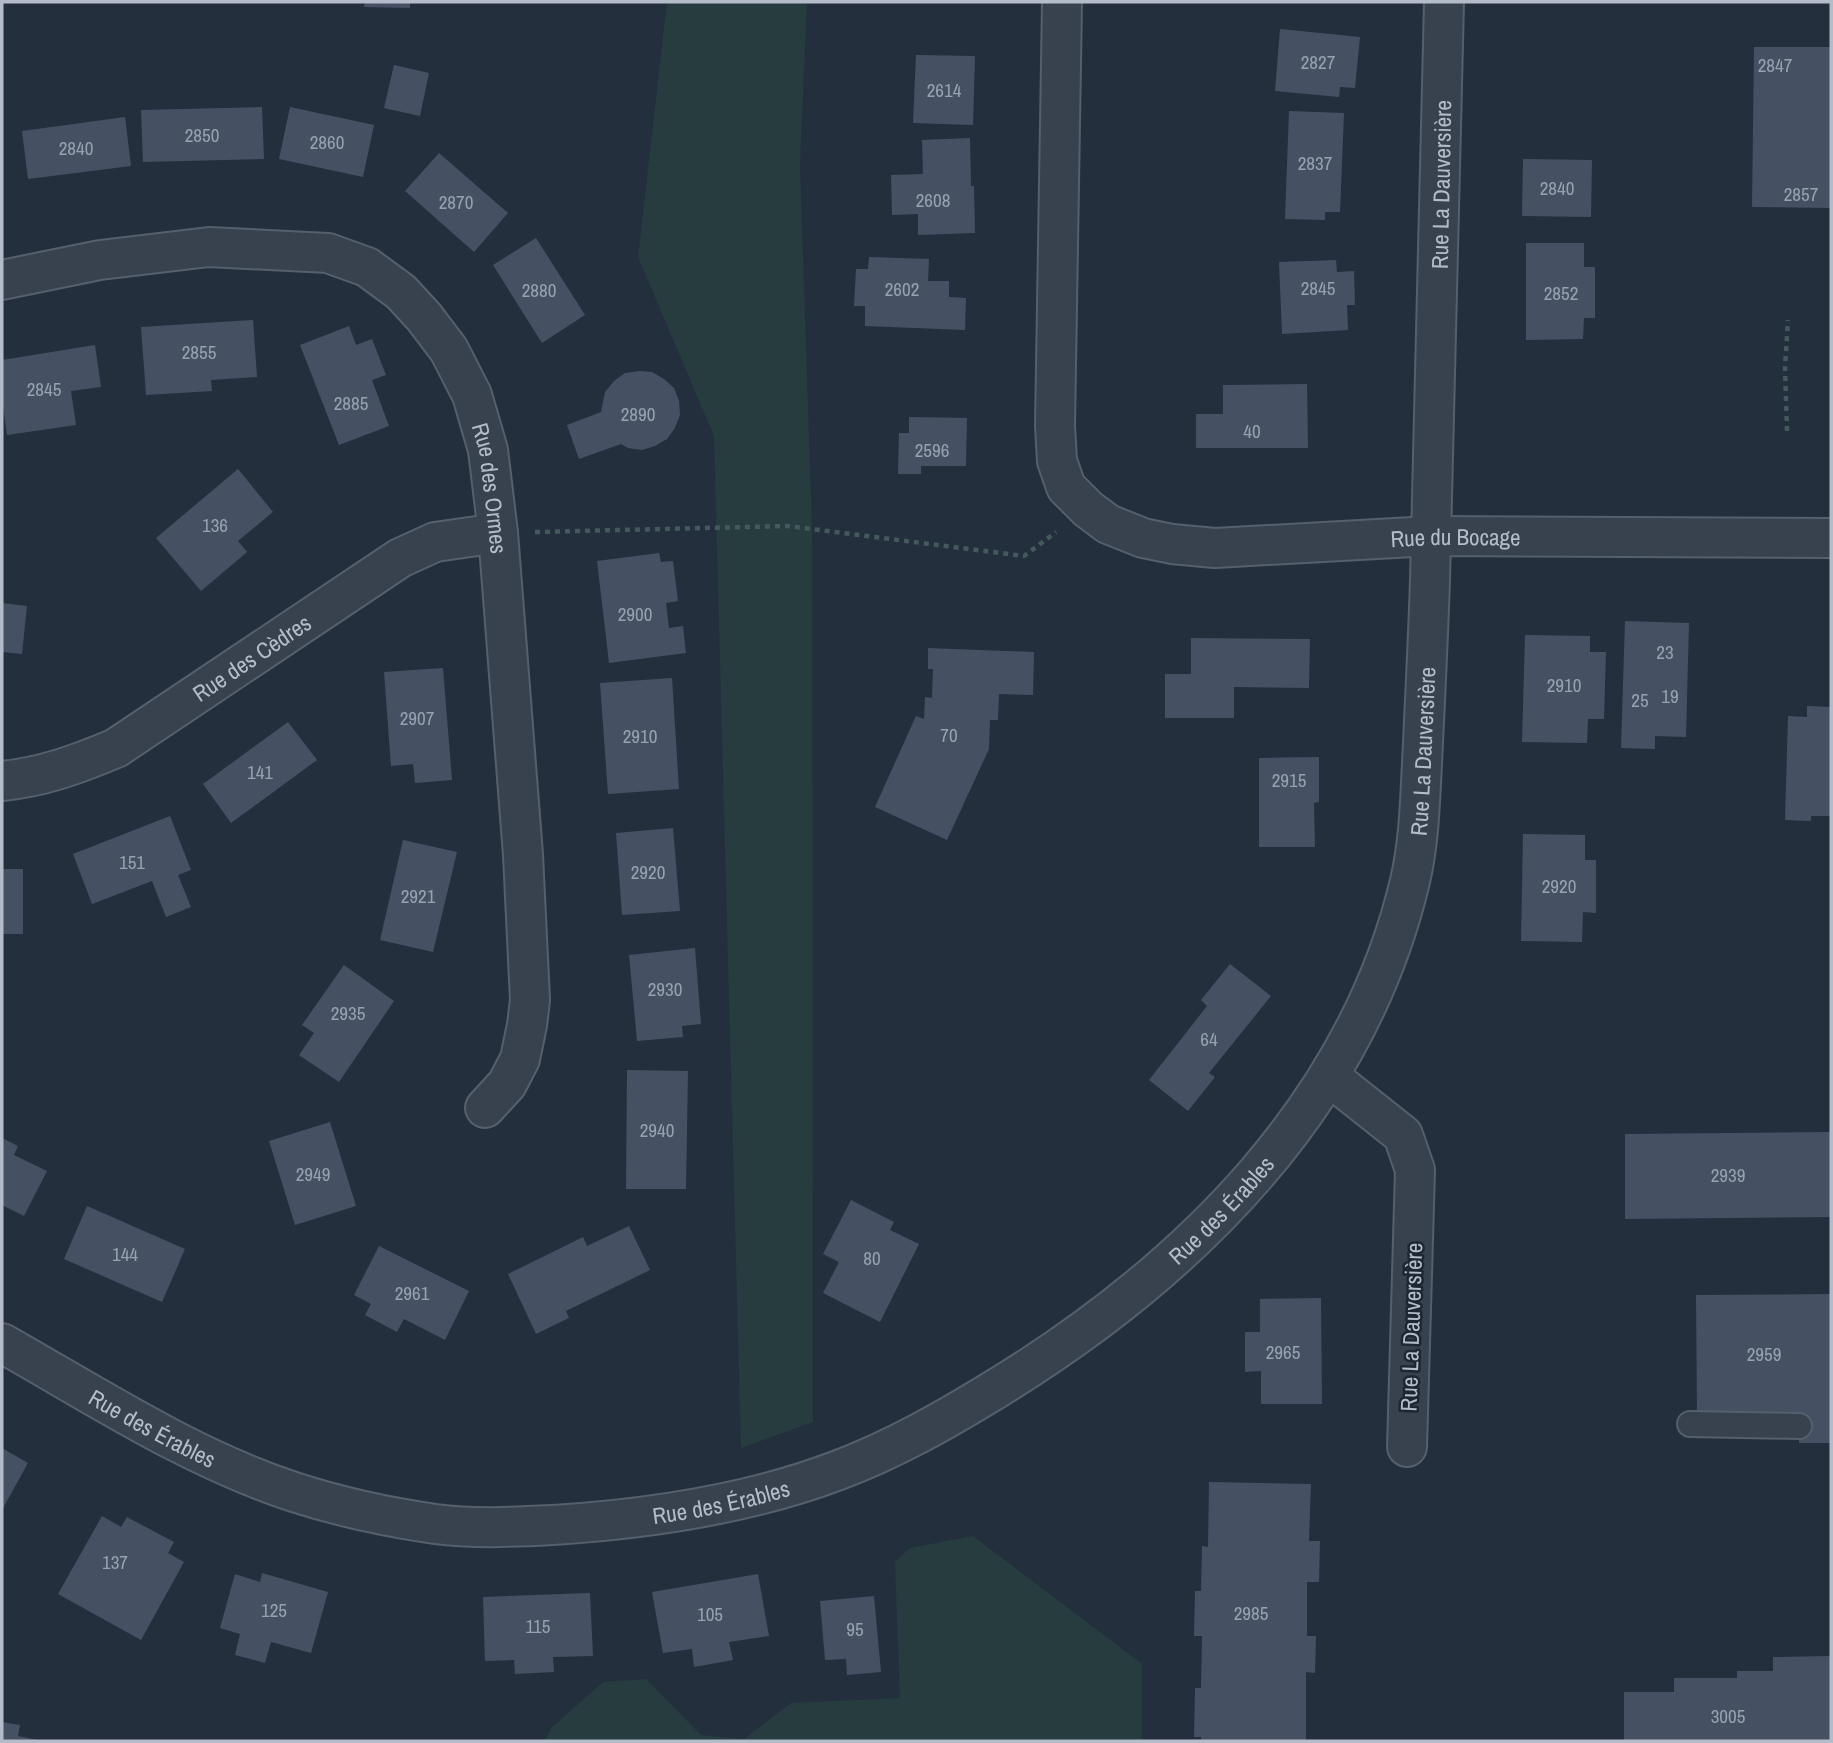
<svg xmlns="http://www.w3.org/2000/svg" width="1833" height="1743" viewBox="0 0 1833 1743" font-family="'Archivo Narrow',sans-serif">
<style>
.green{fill:#263c3f}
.building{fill:#455162}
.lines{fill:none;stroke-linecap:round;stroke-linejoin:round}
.service-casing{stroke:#565f6c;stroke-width:28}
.minor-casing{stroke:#565f6c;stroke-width:42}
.path{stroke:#44595c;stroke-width:4.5;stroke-dasharray:5 5;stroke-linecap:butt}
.service{stroke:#38414e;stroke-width:24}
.minor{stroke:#38414e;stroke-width:38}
.labels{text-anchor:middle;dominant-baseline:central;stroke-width:5;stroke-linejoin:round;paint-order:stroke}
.number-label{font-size:19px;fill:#98a1af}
.street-label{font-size:23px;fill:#b4bcc9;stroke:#1d2633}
</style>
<rect width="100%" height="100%" fill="#242f3e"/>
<path class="green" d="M 667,2 L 807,2 L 800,164 L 812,529 L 813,1422 L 741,1448 L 714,436 L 638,257 Z
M 973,1536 L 1142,1664 L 1142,1741 L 545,1741 L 551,1728 L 603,1682 L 646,1679 L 701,1735 L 744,1739 L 791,1703 L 900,1698 L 895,1562 L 910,1548 Z"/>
<path class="building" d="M 365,2 L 410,2 L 410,8 L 364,7 Z
M 1280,29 L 1360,37 L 1355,88 L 1340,87 L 1339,97 L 1275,91 Z
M 1754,47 L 1831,47 L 1831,208 L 1752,207 Z
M 916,55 L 975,56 L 973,125 L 913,123 Z
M 394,65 L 429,73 L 420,116 L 384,108 Z
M 262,107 L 264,159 L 143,162 L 141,110 Z
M 290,107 L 374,125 L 363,177 L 279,159 Z
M 1289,111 L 1344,113 L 1340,212 L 1325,212 L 1325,220 L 1285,219 Z
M 125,117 L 131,166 L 28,179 L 22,131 Z
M 970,138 L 971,186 L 974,186 L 975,233 L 918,235 L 918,214 L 892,215 L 891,175 L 923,174 L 922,140 Z
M 439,153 L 508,213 L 474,252 L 405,191 Z
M 1523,159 L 1592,160 L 1591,217 L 1522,216 Z
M 536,238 L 585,315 L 542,343 L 493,265 Z
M 1526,243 L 1584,243 L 1584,267 L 1595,267 L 1595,318 L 1584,318 L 1583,339 L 1526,340 Z
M 869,257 L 929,259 L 928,281 L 949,281 L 949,297 L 966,298 L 965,330 L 865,326 L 865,306 L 854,306 L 856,269 L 868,269 Z
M 1336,260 L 1337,272 L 1354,271 L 1355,305 L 1347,305 L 1348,330 L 1282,334 L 1279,262 Z
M 253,320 L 257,377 L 211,380 L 212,391 L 146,395 L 141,327 Z
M 349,326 L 356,345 L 372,339 L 386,375 L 372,380 L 389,426 L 339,445 L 300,345 Z
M 95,345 L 101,387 L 71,391 L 76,425 L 7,435 L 2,399 L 2,360 Z
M 639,371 L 652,372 L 664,379 L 674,388 L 679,401 L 680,415 L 675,428 L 667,439 L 655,446 L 642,450 L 628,448 L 621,444 L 579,459 L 567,425 L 601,412 L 605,392 L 614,381 L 625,373 Z
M 1307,384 L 1308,448 L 1196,448 L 1196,414 L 1223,414 L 1223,385 Z
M 909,417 L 967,418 L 966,466 L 921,466 L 921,474 L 898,474 L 899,433 L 909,433 Z
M 238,469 L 273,512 L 238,541 L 247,552 L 201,591 L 156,538 Z
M 659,553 L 661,562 L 673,561 L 678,601 L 666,603 L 669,628 L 683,626 L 686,653 L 609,663 L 597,561 Z
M 2,603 L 27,606 L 22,654 L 2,652 Z
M 1625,621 L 1689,623 L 1686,737 L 1655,736 L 1655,749 L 1621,748 Z
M 1525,635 L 1590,636 L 1590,652 L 1606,652 L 1604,719 L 1588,719 L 1587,743 L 1522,742 Z
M 1191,638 L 1310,639 L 1309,688 L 1234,687 L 1234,718 L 1165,718 L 1165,674 L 1191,674 Z
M 928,648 L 1034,652 L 1033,695 L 999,694 L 998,720 L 990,720 L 989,749 L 947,840 L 875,807 L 916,716 L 924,719 L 925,697 L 932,698 L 933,669 L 928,669 Z
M 443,668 L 452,780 L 415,783 L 413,764 L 391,766 L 384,672 Z
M 672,678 L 679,789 L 608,794 L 600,683 Z
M 1807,706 L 1831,707 L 1831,816 L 1811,816 L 1811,821 L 1785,820 L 1788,716 L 1807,717 Z
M 288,722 L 317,760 L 231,823 L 203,784 Z
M 1319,757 L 1319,802 L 1314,803 L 1315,847 L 1259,847 L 1259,758 Z
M 170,816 L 191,870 L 178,875 L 191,907 L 166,917 L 152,881 L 92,904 L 73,854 Z
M 673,828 L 680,911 L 622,915 L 616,833 Z
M 1523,834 L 1585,835 L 1585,860 L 1596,860 L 1596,913 L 1583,912 L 1582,942 L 1521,941 Z
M 403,840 L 457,852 L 433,952 L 380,940 Z
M 2,869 L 23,869 L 23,934 L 2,934 Z
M 695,948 L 701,1024 L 682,1026 L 683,1037 L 637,1041 L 629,955 Z
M 1230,964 L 1271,996 L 1209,1073 L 1215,1077 L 1188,1111 L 1149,1080 L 1207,1006 L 1201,1000 Z
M 344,965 L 394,1001 L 339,1082 L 299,1055 L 314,1033 L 302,1025 Z
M 627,1070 L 688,1071 L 686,1189 L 626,1189 Z
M 330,1122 L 356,1206 L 295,1225 L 269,1141 Z
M 1831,1132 L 1831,1217 L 1625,1219 L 1625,1134 Z
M 2,1138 L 18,1146 L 14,1155 L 47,1171 L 24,1216 L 2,1205 Z
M 851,1200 L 894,1222 L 890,1230 L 919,1244 L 880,1322 L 823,1293 L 839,1262 L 823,1254 Z
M 87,1206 L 185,1249 L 162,1302 L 64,1259 Z
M 629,1226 L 650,1270 L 566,1311 L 569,1318 L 536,1334 L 508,1274 L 583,1237 L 587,1246 Z
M 379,1246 L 469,1291 L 445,1340 L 404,1319 L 397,1332 L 365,1315 L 371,1304 L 354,1295 Z
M 1831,1294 L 1831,1443 L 1799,1443 L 1799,1413 L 1697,1413 L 1696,1295 Z
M 1321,1298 L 1322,1404 L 1261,1404 L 1261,1371 L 1245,1372 L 1245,1332 L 1260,1332 L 1260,1299 Z
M 2,1448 L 28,1463 L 2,1510 Z
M 1209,1482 L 1311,1484 L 1309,1541 L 1320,1541 L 1319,1582 L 1307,1582 L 1307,1636 L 1316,1636 L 1315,1673 L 1306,1672 L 1306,1741 L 1201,1741 L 1201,1737 L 1194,1737 L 1195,1688 L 1201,1688 L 1202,1636 L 1194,1636 L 1195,1591 L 1201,1591 L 1202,1546 L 1208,1547 Z
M 102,1516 L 121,1527 L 127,1517 L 174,1542 L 168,1553 L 184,1562 L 141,1640 L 58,1594 Z
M 262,1573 L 328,1592 L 311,1653 L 271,1642 L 265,1663 L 235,1655 L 240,1634 L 220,1628 L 235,1574 L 260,1582 Z
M 758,1574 L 769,1636 L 729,1642 L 733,1660 L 694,1667 L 692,1649 L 663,1653 L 652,1592 Z
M 590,1593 L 593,1656 L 553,1657 L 554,1672 L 515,1674 L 514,1660 L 485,1661 L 483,1597 Z
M 874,1596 L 881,1672 L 847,1675 L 846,1659 L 825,1660 L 820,1601 Z
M 1831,1656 L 1831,1741 L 1624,1741 L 1624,1692 L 1674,1692 L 1674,1678 L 1737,1678 L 1737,1671 L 1773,1671 L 1773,1657 Z
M 2,1722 L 20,1725 L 18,1736 L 42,1741 L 2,1741 Z"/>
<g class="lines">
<defs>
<path id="service" d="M 1690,1424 L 1799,1426"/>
<g id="minor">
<path id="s1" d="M 1062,2 L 1055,426 L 1057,461 L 1066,487 L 1088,509 L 1108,524 L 1143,538 L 1172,544 L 1215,548 L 1431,536 L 1831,538"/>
<path id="s2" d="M 2,280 L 100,260 L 209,247 L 328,253 L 367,267 L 401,292 L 424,317 L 449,350 L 472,395 L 488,450 L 498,533 L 523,855 L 530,1000 L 527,1025 L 520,1059 L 507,1084 L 485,1108"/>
<path id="s3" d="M 2,781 C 43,777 78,764 116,748 L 400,558 L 435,542 L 498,533"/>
<path d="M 1330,1077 L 1403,1135 L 1415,1170 L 1407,1447"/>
<path id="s4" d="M 2,1343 C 96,1396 190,1458 294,1492 C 340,1507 387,1517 435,1524 C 474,1529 513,1527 553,1525 C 648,1519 746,1505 836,1471 C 893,1450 947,1419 999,1387 C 1189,1270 1357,1105 1410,881 C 1419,843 1420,802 1422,763 C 1425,702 1428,641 1430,580 C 1436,387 1441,194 1444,2"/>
</g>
</defs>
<use href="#service" class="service-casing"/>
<use href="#minor" class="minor-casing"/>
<path class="path" d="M 1787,431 L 1785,367 L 1788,320
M 535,532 L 788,526 L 1024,556 L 1056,532"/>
<use href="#service" class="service"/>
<use href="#minor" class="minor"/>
</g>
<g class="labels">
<g class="number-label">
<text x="1318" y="62">2827</text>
<text x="1775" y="65">2847</text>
<text x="944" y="90">2614</text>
<text x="202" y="135">2850</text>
<text x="327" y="142">2860</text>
<text x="76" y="148">2840</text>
<text x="1315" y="163">2837</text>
<text x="1557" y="188">2840</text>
<text x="1801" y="194">2857</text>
<text x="933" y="200">2608</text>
<text x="456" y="202">2870</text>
<text x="1318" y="288">2845</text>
<text x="902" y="289">2602</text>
<text x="539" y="290">2880</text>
<text x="1561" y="293">2852</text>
<text x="199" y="352">2855</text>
<text x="44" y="389">2845</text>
<text x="351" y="403">2885</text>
<text x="638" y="414">2890</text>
<text x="1252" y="431">40</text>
<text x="932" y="450">2596</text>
<text x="215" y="525">136</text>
<text x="635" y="614">2900</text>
<text x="1665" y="652">23</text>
<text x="1564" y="685">2910</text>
<text x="1670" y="696">19</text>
<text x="1640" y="700">25</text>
<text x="417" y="718">2907</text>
<text x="949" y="735">70</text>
<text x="640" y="736">2910</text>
<text x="260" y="772">141</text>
<text x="1289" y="780">2915</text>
<text x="132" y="862">151</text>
<text x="648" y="872">2920</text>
<text x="1559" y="886">2920</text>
<text x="418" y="896">2921</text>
<text x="665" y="989">2930</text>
<text x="348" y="1013">2935</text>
<text x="1209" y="1039">64</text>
<text x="657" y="1130">2940</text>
<text x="313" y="1174">2949</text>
<text x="1728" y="1175">2939</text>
<text x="125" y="1254">144</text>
<text x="872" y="1258">80</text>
<text x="412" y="1293">2961</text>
<text x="1283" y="1352">2965</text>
<text x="1764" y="1354">2959</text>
<text x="115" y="1562">137</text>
<text x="274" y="1610">125</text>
<text x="1251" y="1613">2985</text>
<text x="710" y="1614">105</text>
<text x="538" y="1626">115</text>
<text x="855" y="1629">95</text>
<text x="1728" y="1716">3005</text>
</g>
<g class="street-label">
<text stroke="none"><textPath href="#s4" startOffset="2431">Rue La Dauversière</textPath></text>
<text stroke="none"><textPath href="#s2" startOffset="634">Rue des Ormes</textPath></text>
<text stroke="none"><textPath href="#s1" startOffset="894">Rue du Bocage</textPath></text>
<text stroke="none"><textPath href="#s3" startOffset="282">Rue des Cèdres</textPath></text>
<text stroke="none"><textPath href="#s4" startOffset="1864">Rue La Dauversière</textPath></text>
<text stroke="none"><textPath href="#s4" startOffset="1349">Rue des Érables</textPath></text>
<text transform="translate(1411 1327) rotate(-88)">Rue La Dauversière</text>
<text stroke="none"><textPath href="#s4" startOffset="173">Rue des Érables</textPath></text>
<text stroke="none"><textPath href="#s4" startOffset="761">Rue des Érables</textPath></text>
</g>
</g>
<rect width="1833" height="1743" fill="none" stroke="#b4bcc9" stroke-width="7"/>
</svg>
